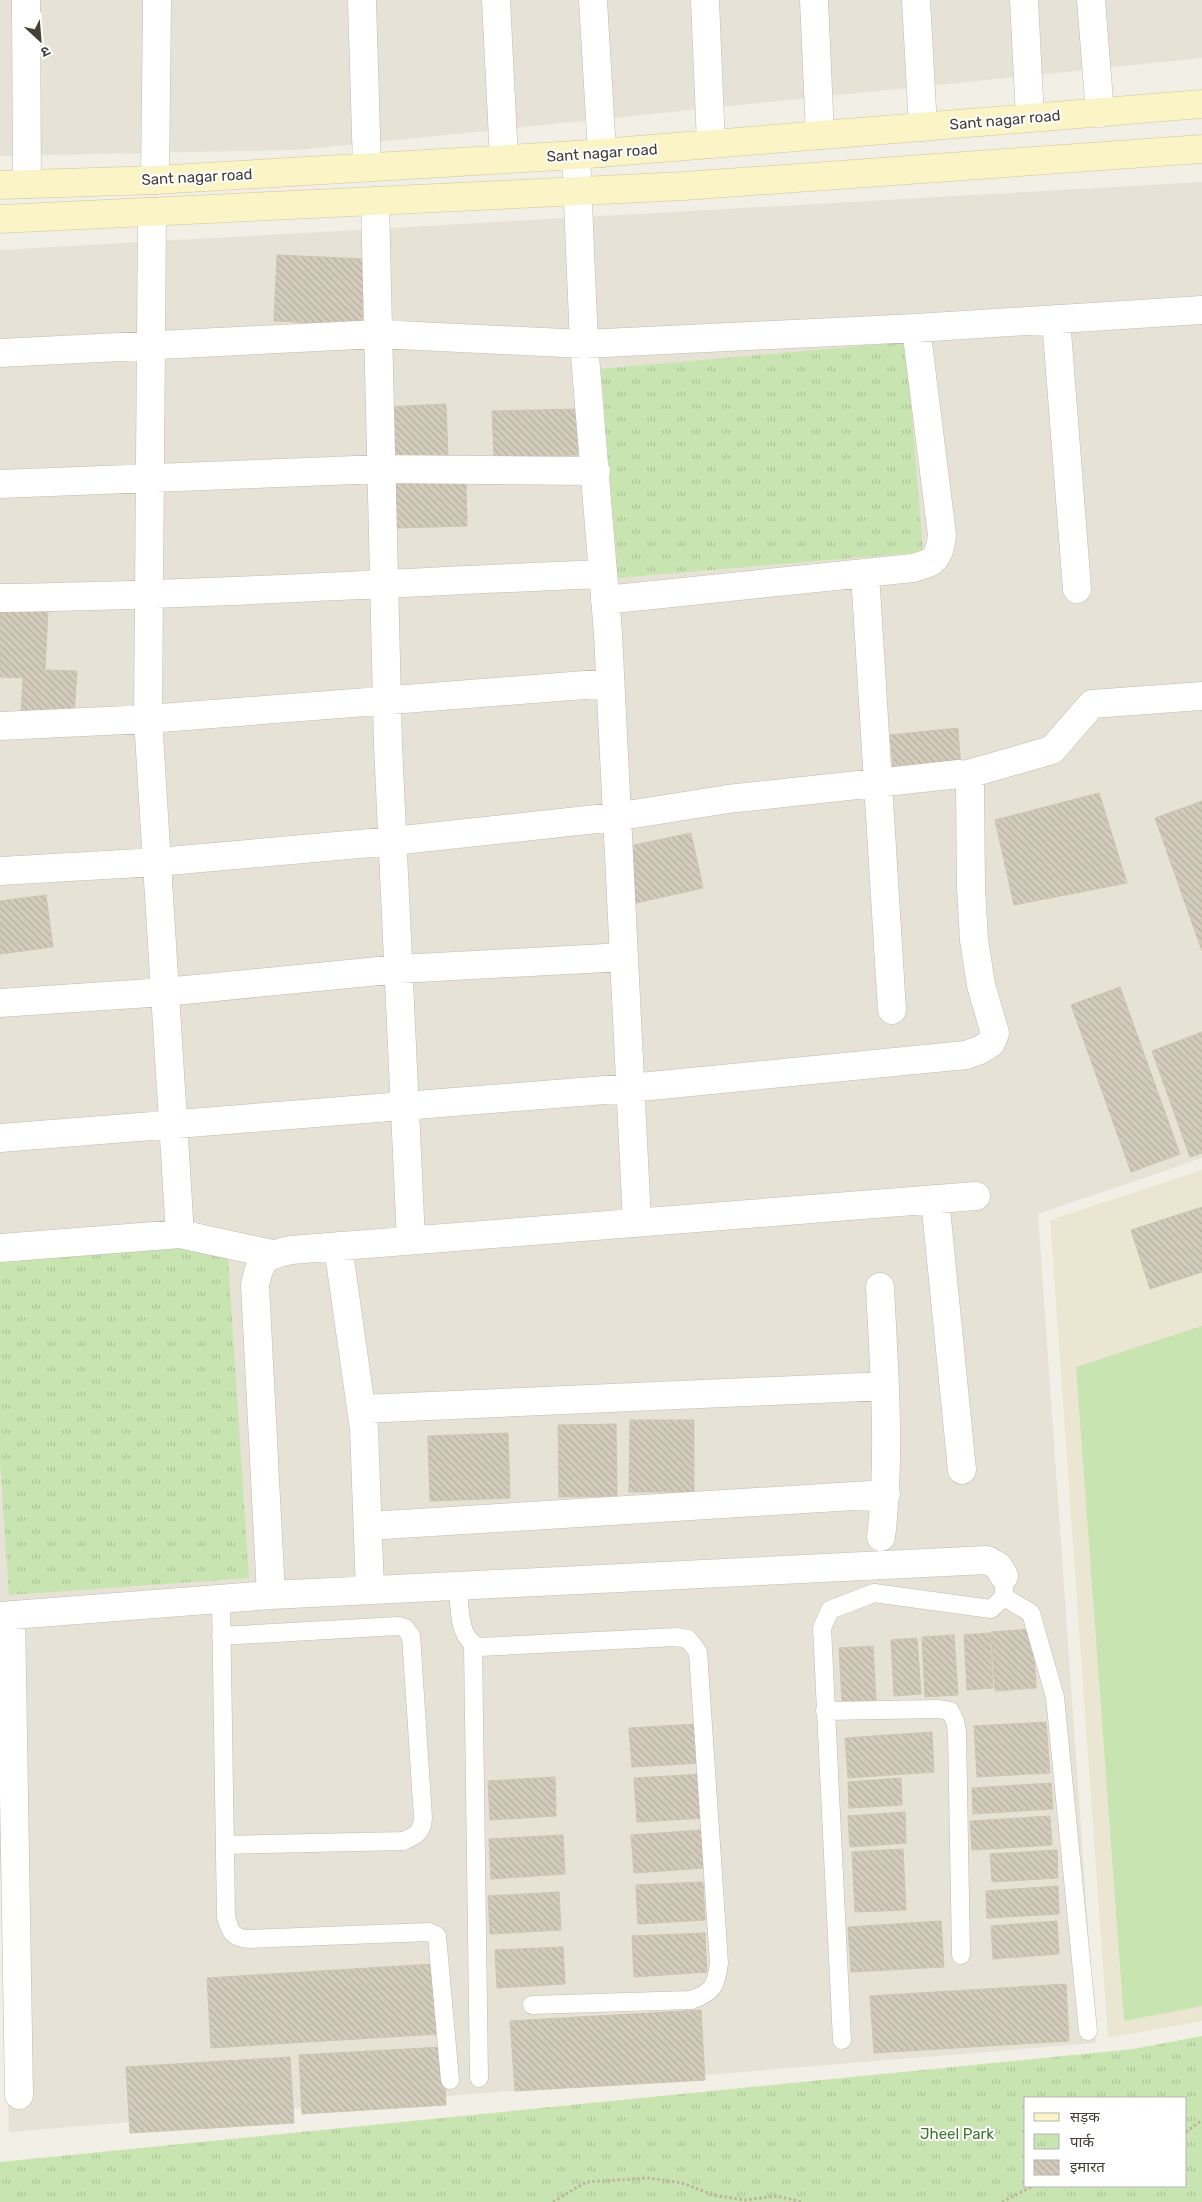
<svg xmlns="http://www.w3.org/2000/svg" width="1202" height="2202" viewBox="0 0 1202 2202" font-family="Rubik,'Noto Sans Devanagari',sans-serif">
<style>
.residential{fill:#e6e2d5}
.education{fill:#eae6d1}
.park{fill:url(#park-tufts);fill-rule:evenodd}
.pitch{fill:#c8e4b1}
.building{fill:url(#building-back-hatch);stroke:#cdc5b0}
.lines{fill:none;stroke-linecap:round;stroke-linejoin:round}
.lane-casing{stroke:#c0bbac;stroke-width:19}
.street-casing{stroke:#c0bbac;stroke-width:29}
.secondary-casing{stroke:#cfc698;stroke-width:29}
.path{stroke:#beb59c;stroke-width:3;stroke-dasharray:2.5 2.5;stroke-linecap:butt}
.lane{stroke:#fff;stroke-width:18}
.street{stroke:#fff;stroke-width:28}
.secondary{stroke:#fbf4c7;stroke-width:28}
.labels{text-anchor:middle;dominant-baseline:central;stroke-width:4;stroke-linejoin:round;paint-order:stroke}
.street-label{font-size:15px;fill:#444036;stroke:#fff}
.park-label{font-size:15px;fill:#40732d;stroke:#fff}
</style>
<defs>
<pattern id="park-tufts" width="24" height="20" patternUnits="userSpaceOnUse" patternTransform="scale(1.25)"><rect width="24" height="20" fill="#c8e4b1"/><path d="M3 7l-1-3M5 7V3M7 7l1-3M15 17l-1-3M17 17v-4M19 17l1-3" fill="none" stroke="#adc599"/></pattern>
<pattern id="building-back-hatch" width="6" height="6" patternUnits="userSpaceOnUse" patternTransform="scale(1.25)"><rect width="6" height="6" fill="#d3ccbc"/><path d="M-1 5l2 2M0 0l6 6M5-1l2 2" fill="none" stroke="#b6b0a2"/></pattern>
</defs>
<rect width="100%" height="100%" fill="#f2f0e6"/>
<path class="residential" d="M 0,0 L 1202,0 L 1202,58 L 298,150 L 0,156 Z
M 1202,182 L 1202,1158 L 1038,1214 L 1096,2043 L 9,2132 L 0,1863 L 0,250 Z"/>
<path class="education" d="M 1202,1170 L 1202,2021 L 1108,2038 L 1050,1220 Z"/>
<path class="park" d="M 906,342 L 923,552 L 618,578 L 601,369 Z
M 227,1245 L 249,1578 L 9,1595 L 0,1461 L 0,1260 Z
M 1202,2036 L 1202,2202 L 0,2202 L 0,2162 L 1133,2049 ZM 1026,2098 L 1186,2098 L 1186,2186 L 1026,2186 Z"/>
<path class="pitch" d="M 1202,1326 L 1202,2006 L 1124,2021 L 1076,1367 Z"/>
<path class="building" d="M 277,255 L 365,259 L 362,325 L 274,321 Z
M 446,404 L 448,457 L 388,460 L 386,407 Z
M 577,409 L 578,455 L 494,458 L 492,411 Z
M 466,482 L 467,526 L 396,528 L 395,484 Z
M 0,608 L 48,610 L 45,670 L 77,671 L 74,715 L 21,713 L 23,678 L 0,677 Z
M 958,728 L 961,771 L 894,778 L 890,735 Z
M 1099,793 L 1127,883 L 1014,905 L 995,820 Z
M 1202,801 L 1202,951 L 1155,818 Z
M 691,833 L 703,888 L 636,903 L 625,847 Z
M 46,895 L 53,947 L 0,954 L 0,901 Z
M 1120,987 L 1180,1154 L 1131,1172 L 1071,1005 Z
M 1202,1032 L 1202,1153 L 1190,1157 L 1152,1051 Z
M 1202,1207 L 1202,1272 L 1150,1289 L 1131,1230 Z
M 630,1420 L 694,1420 L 694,1492 L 629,1492 Z
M 616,1424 L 617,1496 L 559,1497 L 558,1425 Z
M 508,1433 L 510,1498 L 430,1501 L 428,1436 Z
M 1033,1629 L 1036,1688 L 995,1691 L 991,1632 Z
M 990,1633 L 993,1688 L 967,1690 L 964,1635 Z
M 954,1635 L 958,1695 L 925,1697 L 922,1637 Z
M 917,1638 L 921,1694 L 894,1696 L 891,1640 Z
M 873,1646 L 876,1700 L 842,1702 L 839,1648 Z
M 1046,1722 L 1050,1773 L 977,1777 L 974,1726 Z
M 698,1724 L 701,1763 L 632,1767 L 629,1728 Z
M 932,1732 L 934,1772 L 848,1778 L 845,1738 Z
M 702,1774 L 705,1818 L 637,1822 L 634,1778 Z
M 555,1777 L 556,1816 L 490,1820 L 488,1781 Z
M 901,1778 L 902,1805 L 849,1808 L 848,1782 Z
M 1051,1783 L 1053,1809 L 973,1814 L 972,1788 Z
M 905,1812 L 906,1843 L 850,1847 L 848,1816 Z
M 1050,1816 L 1052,1845 L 972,1850 L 970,1821 Z
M 702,1830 L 705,1868 L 634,1873 L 631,1835 Z
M 563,1835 L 565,1874 L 491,1879 L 489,1839 Z
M 903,1849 L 906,1910 L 855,1912 L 852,1852 Z
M 1057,1850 L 1058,1878 L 992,1882 L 990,1854 Z
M 703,1882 L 705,1920 L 638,1924 L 636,1885 Z
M 1058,1886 L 1059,1914 L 987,1918 L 986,1891 Z
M 559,1892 L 561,1930 L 490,1934 L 488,1896 Z
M 941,1921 L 944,1967 L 851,1972 L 848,1927 Z
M 1057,1921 L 1059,1954 L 993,1959 L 991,1926 Z
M 705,1933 L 707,1972 L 634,1977 L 632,1936 Z
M 563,1947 L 565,1984 L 497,1988 L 495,1950 Z
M 434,1964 L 438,2034 L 211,2048 L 207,1978 Z
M 1066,1984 L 1069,2041 L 874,2053 L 870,1996 Z
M 701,2010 L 705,2080 L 515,2091 L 510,2021 Z
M 443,2047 L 446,2105 L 302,2114 L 299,2055 Z
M 290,2057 L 294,2123 L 130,2133 L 126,2067 Z"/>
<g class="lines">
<defs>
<path id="lane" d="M 458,1586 C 460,1607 457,1639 480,1647 L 676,1637 L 688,1639 L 698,1652 L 719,1963 C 716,1987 713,1992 691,2000 L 532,2005
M 1004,1597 L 1031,1613 L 1055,1697 L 1088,2031
M 221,1600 L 226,1917 C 230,1932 233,1938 249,1939 L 429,1932 L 437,1936 L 450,2080
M 221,1636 L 398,1626 L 405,1628 L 411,1636 L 412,1650 L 423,1818 C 422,1832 416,1836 403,1841 L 225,1845
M 473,1644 L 479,2078
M 825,1711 L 939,1709 L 950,1711 L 955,1721 L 957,1732 L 961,1955
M 842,2040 L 822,1628 L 830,1610 L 874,1593 L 991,1609 L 1004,1597 L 1004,1576"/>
<path id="street" d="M 26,0 L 27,184
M 362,0 L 367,167
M 496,0 L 504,159
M 593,0 L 602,153
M 705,0 L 711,144
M 814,0 L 820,135
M 916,0 L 923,127
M 1024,0 L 1030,118
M 1091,0 L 1100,113
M 576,155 L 584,344 L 608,633 L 637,1222
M 155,180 L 157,0
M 375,201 L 388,745 L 411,1240
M 152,212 L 148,719 L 180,1234
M 1056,319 L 1077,589
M 0,353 L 378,334 L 584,344 L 916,328 L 1202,310
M 0,484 L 381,469 L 596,471
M 865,573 L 892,1010
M 0,598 C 201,595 402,582 603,574
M 605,600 L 913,568 C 935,562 939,559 942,535 L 916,328
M 0,726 L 148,719 L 610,683
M 965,775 L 1052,750 L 1092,704 L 1202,696
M 0,871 L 157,862 L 393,841 L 615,817 L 728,799 L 959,774 L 965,775 L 970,786 L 971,887 L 974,940 L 981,985 L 995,1033 L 991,1043 L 980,1050 L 966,1055 L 630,1088 L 0,1138
M 0,1003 L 165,992 L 399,969 L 624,957
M 935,1199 L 962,1470
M 338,1246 L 364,1429 L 370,1590
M 0,1248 L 180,1234 L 272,1254
M 880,1287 C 884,1370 891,1454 881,1537
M 362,1409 L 885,1386
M 368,1526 L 886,1494
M 271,1595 L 255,1285 C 261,1258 264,1256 291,1250 L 976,1196
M 11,1615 L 19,2095
M 0,1616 L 271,1595 L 987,1560 L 998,1566 L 1004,1576"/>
<path id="secondary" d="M 0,185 L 155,180 L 576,155 L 1202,104
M 0,219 L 684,186 L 1202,149"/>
</defs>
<use href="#lane" class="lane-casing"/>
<use href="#street" class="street-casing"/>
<use href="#secondary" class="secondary-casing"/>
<path class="path" d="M 1186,2132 L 1202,2120
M 553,2202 L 586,2182 L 649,2178 L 682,2183 L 713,2195 L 745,2200 L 777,2196 L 802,2202
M 1002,2202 L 1033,2186"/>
<use href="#lane" class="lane"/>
<use href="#street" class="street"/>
<use href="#secondary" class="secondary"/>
</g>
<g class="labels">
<g class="street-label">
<text transform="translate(1005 120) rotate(-5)">Sant nagar road</text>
<text transform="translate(602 153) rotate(-4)">Sant nagar road</text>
<text transform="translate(197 177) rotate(-3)">Sant nagar road</text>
</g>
<g class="park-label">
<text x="957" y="2134">Jheel Park</text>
</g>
</g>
<rect x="1024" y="2097" width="162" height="90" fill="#ffffff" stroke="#b4b3af"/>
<rect x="1034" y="2113" width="25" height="8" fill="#fbf4c7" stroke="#b4b3af"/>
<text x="1070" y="2122" font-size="15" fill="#444036">सड़क</text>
<rect x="1034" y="2134" width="25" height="15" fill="url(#park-tufts)" stroke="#b4b3af"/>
<text x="1070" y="2147" font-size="15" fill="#444036">पार्क</text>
<rect x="1034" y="2160" width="25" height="15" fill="url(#building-back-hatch)" stroke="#b4b3af"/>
<text x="1070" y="2172" font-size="15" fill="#444036">इमारत</text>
<g transform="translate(40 40) rotate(154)" stroke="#ffffff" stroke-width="4" paint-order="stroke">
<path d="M0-4L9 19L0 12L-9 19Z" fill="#444036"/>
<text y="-8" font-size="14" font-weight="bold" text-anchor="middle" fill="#444036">उ</text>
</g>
</svg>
